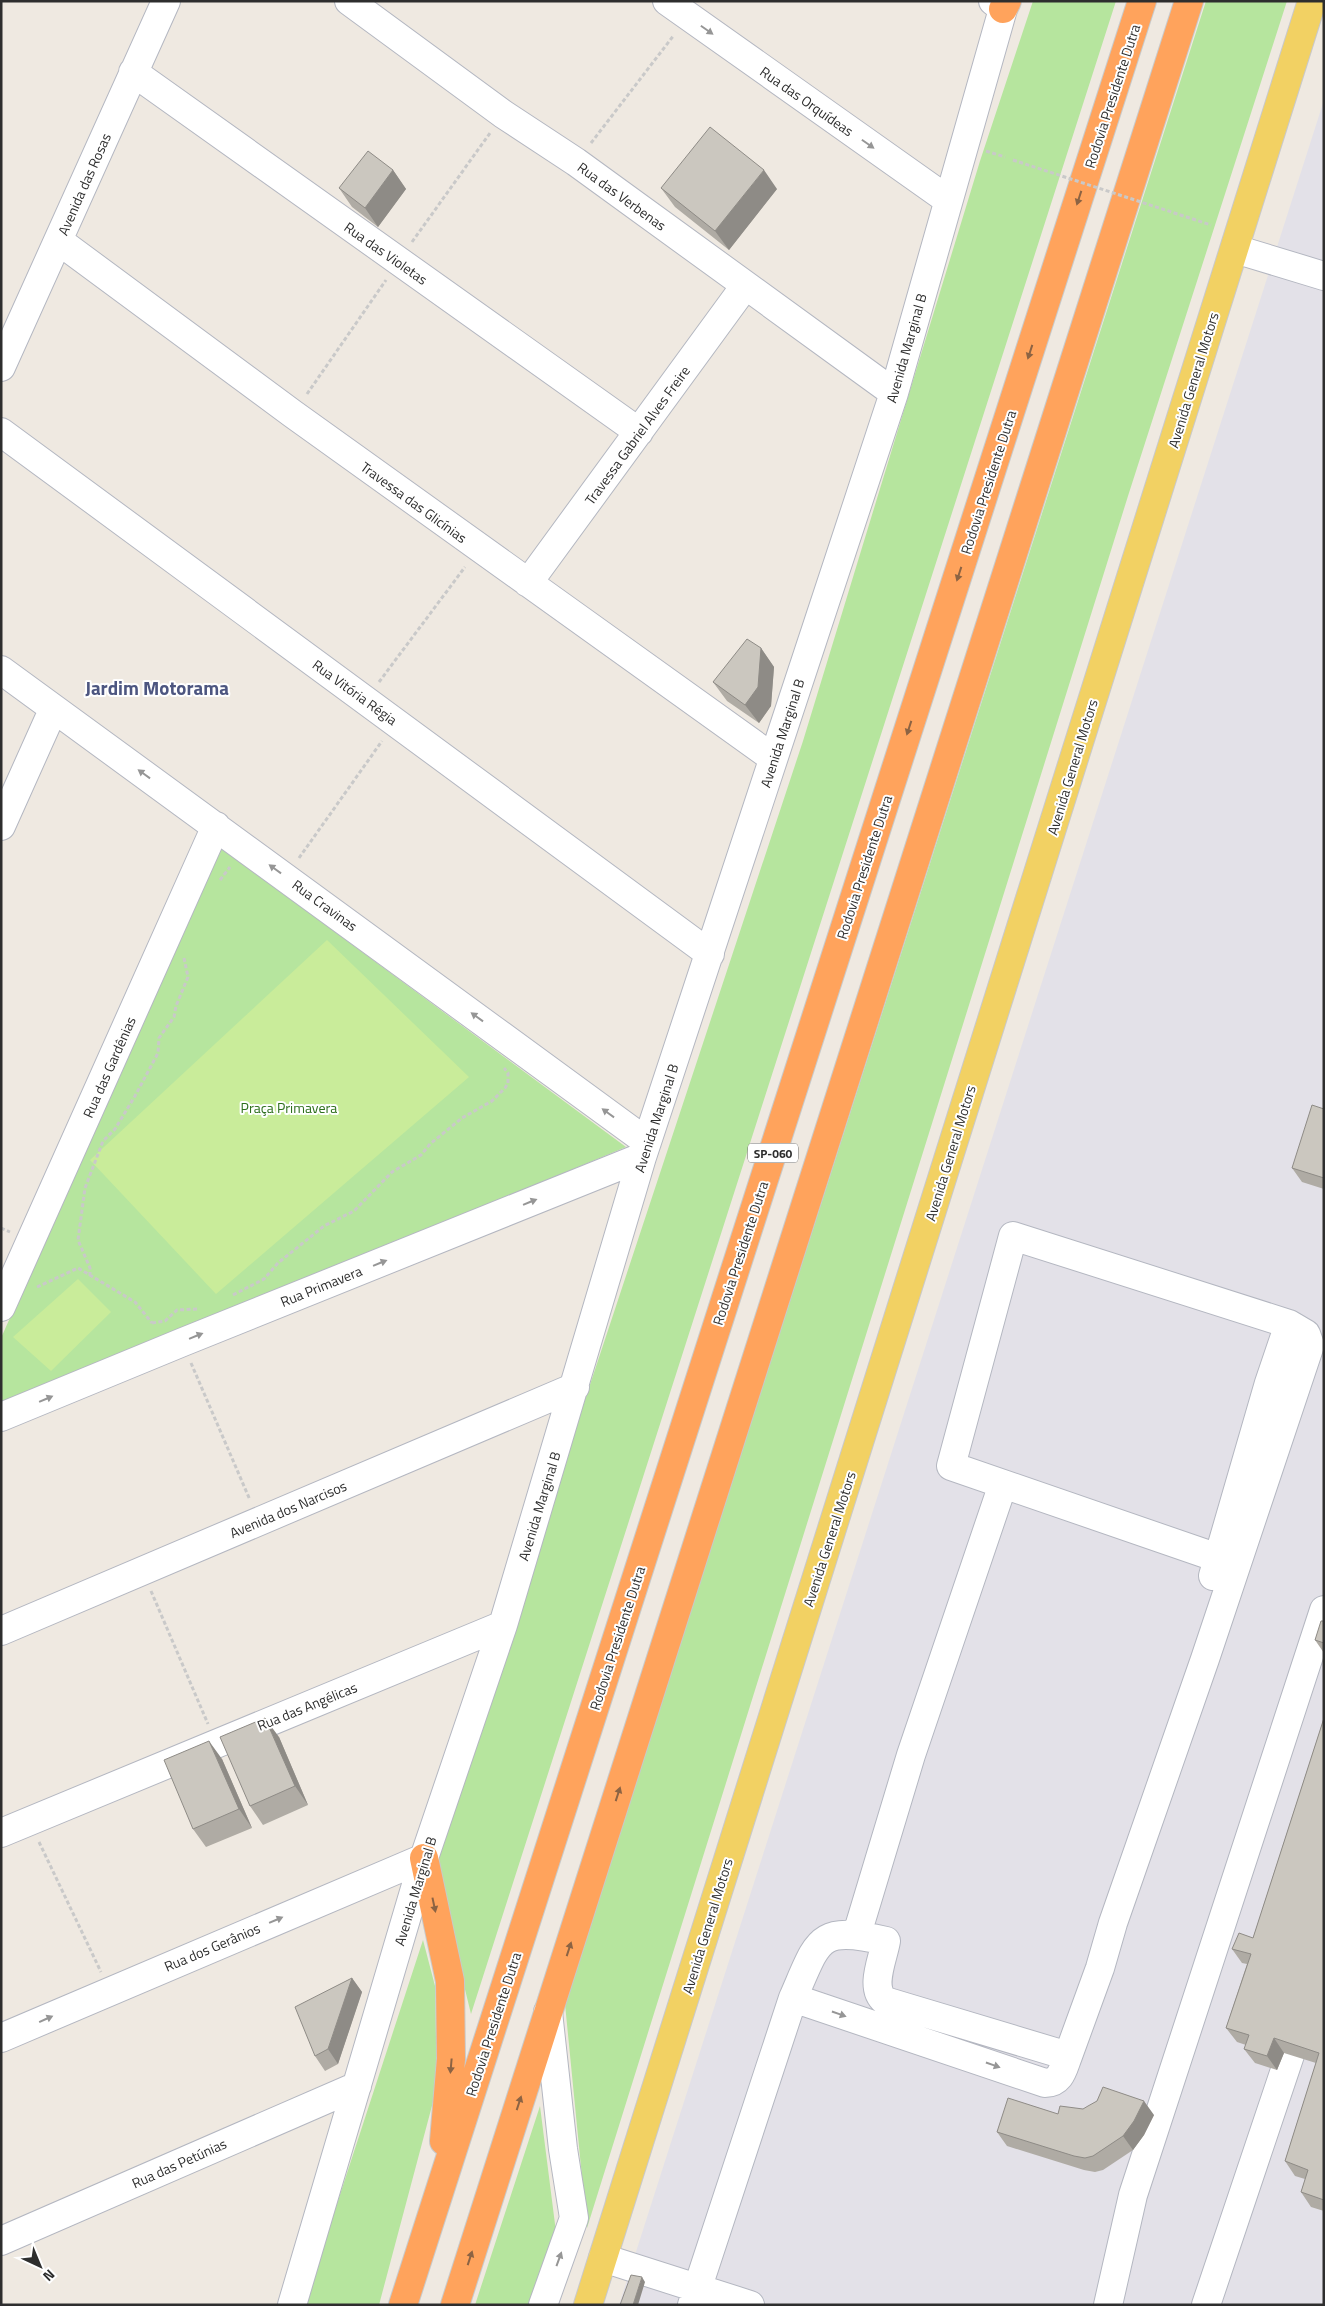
<svg xmlns="http://www.w3.org/2000/svg" width="1325" height="2306" viewBox="0 0 1325 2306" font-family="'Titillium Web',sans-serif">
<style>
.industrial{fill:#e3e1e8}
.green{fill:#b6e59e}
.pitch{fill:#c9ec9a}
.lines{fill:none;stroke-linecap:round;stroke-linejoin:round}
.minor-casing{stroke:#b4b7c1;stroke-width:30}
.major-casing{stroke:#c9c9c9;stroke-width:30}
.highway-casing{stroke:#c9c9c9;stroke-width:30}
.path{stroke:#c9c9c9;stroke-width:3;stroke-dasharray:4 2.5;stroke-linecap:butt}
.minor{stroke:#fff;stroke-width:28}
.major{stroke:#f2d163;stroke-width:28}
.highway{stroke:#ffa35c;stroke-width:28}
.path-bridge{stroke:#c9c9c9;stroke-width:3;stroke-dasharray:4 2.5;stroke-linecap:butt}
.wall{fill:#afaba4}
.shaded-wall{fill:#8e8b86}
.building{fill:#cbc7bf;stroke:#8e8b86}
.oneway{fill:#969696}
.oneway2{fill:#8c6343}
.labels{text-anchor:middle;dominant-baseline:central;stroke-width:4;stroke-linejoin:round;paint-order:stroke}
.shield{fill:#fff;stroke:#6d6d6d;stroke-width:1}
.shield-label{font-size:12px;font-weight:bold;fill:#2e2e2e}
.street-label{font-size:14px;fill:#2e2e2e;stroke:#fff}
.park-label{font-size:14px;fill:#2c6e1b;stroke:#fff}
.district-label{font-size:19px;font-weight:bold;fill:#4d5680;stroke:#fff}
</style>
<rect width="100%" height="100%" fill="#efe9e1"/>
<path class="industrial" d="M 1324,100 L 1324,2305 L 619,2305 Z"/>
<path class="green" d="M 1033,1 L 1116,1 L 471,2014 L 442,1895 L 436,1850 L 803,741 L 980,161 Z
M 1206,1 L 1287,1 L 1128,496 L 587,2228 L 565,2004 Z
M 220,847 L 626,1147 L 1,1409 L 1,1338 Z
M 423,1940 L 435,1986 L 437,2087 L 379,2305 L 304,2305 Z
M 540,2106 L 556,2232 L 532,2305 L 475,2305 Z"/>
<path class="pitch" d="M 327,940 L 469,1077 L 216,1294 L 90,1160 Z
M 78,1279 L 111,1312 L 51,1371 L 13,1337 Z"/>
<g class="lines">
<defs>
<path id="minor" d="M 349,1 L 503,114 L 576,162 L 894,393
M 667,1 L 948,200
M 133,72 L 639,432
M 59,241 L 293,414 L 773,758
M 1235,249 L 1324,276
M 1,367 L 166,1
M 1,432 L 710,954
M 528,583 L 745,286
M 1,670 L 647,1142
M 1,826 L 53,710
M 1,1307 L 216,826
M 1,1417 L 183,1342 L 642,1157
M 1213,1576 L 1269,1383 L 1289,1324
M 1,1631 L 575,1387
M 1,1833 L 503,1625
M 857,1934 L 911,1755 L 1003,1484
M 793,1998 L 1045,2083 C 1061,2083 1063,2069 1068,2056
M 1,2038 L 424,1858
M 1,2241 L 357,2086
M 603,2258 L 750,2305
M 292,2305 L 424,1858 L 503,1625 L 642,1157 L 894,393 L 1003,9 L 993,1
M 543,2305 L 574,2218 L 563,2149 L 548,2012
M 692,2305 L 793,1998 C 819,1939 817,1925 886,1941 C 883,1959 869,1988 885,2001 L 1068,2056 L 1100,1968 L 1113,1923 L 1205,1659 L 1310,1345 L 1306,1334 L 1289,1324 L 1013,1236 L 951,1466 L 1218,1558
M 1108,2305 L 1133,2195 L 1324,1610
M 1206,2305 L 1290,2055"/>
<path id="major" d="M 588,2305 L 1312,1"/>
<path id="highway" d="M 1003,9 L 1007,1
M 424,1858 L 450,1981 L 451,2059 L 444,2141
M 403,2305 L 1142,1
M 455,2305 L 1189,1"/>
</defs>
<use href="#minor" class="minor-casing"/>
<use href="#major" class="major-casing"/>
<use href="#highway" class="highway-casing"/>
<path class="path" d="M 591,143 L 674,35
M 986,151 L 1005,157
M 412,242 L 490,133
M 307,394 L 386,280
M 379,682 L 465,567
M 299,858 L 382,741
M 220,880 L 230,867
M 1,1228 L 10,1232
M 90,1276 L 90,1268 L 78,1240 L 85,1188 L 103,1141 L 115,1129 L 135,1096 L 158,1053 L 159,1038 L 174,1017 L 176,1006 L 188,977 L 184,958
M 37,1287 L 78,1268 L 135,1302 L 152,1323
M 233,1295 L 264,1279 L 278,1263 L 324,1226 L 354,1211 L 392,1172 L 421,1155 L 430,1144 L 462,1118 L 492,1101 L 505,1088 L 508,1083 L 508,1073 L 504,1068
M 152,1323 L 165,1321 L 177,1310 L 198,1309
M 191,1363 L 250,1500
M 151,1591 L 208,1724
M 39,1842 L 101,1972"/>
<use href="#minor" class="minor"/>
<use href="#major" class="major"/>
<use href="#highway" class="highway"/>
<path class="path-bridge" d="M 1013,160 L 1211,225"/>
</g>
<path class="wall" d="M 393,170 L 406,189 L 378,227 L 352,207 L 339,188 Z
M 661,188 L 777,189 L 729,250 L 675,207 Z
M 761,648 L 774,667 L 771,706 L 759,723 L 727,701 L 713,682 Z
M 1324,1109 L 1324,1189 L 1302,1182 L 1292,1168 Z
M 1324,1621 L 1324,1653 L 1315,1640 Z
M 1324,1718 L 1324,2211 L 1311,2207 L 1301,2192 L 1305,2179 L 1295,2176 L 1285,2161 L 1316,2063 L 1284,2053 L 1277,2070 L 1255,2063 L 1244,2049 L 1246,2045 L 1237,2042 L 1226,2028 L 1247,1964 L 1242,1963 L 1232,1949 L 1253,1938 Z
M 279,1737 L 308,1805 L 263,1825 L 250,1806 Z
M 222,1759 L 252,1828 L 206,1847 L 193,1829 Z
M 352,1978 L 362,1992 L 338,2064 L 325,2071 L 315,2056 Z
M 1083,2109 L 1154,2115 L 1144,2135 L 1133,2150 L 1103,2170 L 1095,2172 L 1084,2170 L 1007,2146 L 997,2132 L 1058,2114 Z"/>
<path class="shaded-wall" d="M 393,170 L 406,189 L 378,227 L 365,208 Z
M 764,170 L 777,189 L 729,250 L 715,231 Z
M 761,648 L 774,667 L 771,706 L 759,723 L 745,705 Z
M 265,1718 L 279,1737 L 308,1805 L 295,1786 Z
M 209,1741 L 222,1759 L 252,1828 L 239,1809 Z
M 352,1978 L 362,1992 L 338,2064 L 328,2049 Z
M 1274,2038 L 1284,2053 L 1277,2070 L 1267,2056 Z
M 1144,2101 L 1154,2115 L 1144,2135 L 1133,2150 L 1123,2136 Z
M 642,2277 L 645,2282 L 638,2305 L 633,2305 Z"/>
<path class="building" d="M 710,127 L 764,170 L 715,231 L 661,188 Z
M 368,151 L 393,170 L 365,208 L 339,188 Z
M 747,639 L 761,648 L 758,687 L 745,705 L 713,682 Z
M 1312,1105 L 1324,1109 L 1324,1178 L 1292,1168 Z
M 1321,1621 L 1324,1621 L 1324,1643 L 1315,1640 Z
M 265,1718 L 295,1786 L 250,1806 L 220,1737 Z
M 1324,1718 L 1324,2200 L 1301,2192 L 1308,2170 L 1285,2161 L 1319,2053 L 1274,2038 L 1267,2056 L 1244,2049 L 1249,2035 L 1226,2028 L 1251,1954 L 1232,1949 L 1239,1933 L 1253,1938 Z
M 209,1741 L 239,1809 L 193,1829 L 164,1760 Z
M 352,1978 L 328,2049 L 315,2056 L 295,2007 Z
M 1103,2087 L 1144,2101 L 1134,2121 L 1123,2136 L 1093,2156 L 1085,2158 L 1074,2156 L 997,2132 L 1008,2098 L 1058,2114 L 1060,2106 L 1083,2109 L 1088,2106 L 1097,2101 Z
M 631,2275 L 642,2277 L 633,2305 L 620,2305 Z"/>
<defs><path id="oneway-solid" d="M-6-.8H1V-3.2L6.5 0L1 3.2V.8H-6Z" transform="scale(1.25)"/></defs>
<g class="oneway">
<use href="#oneway-solid" transform="translate(707 30) rotate(35)"/>
<use href="#oneway-solid" transform="translate(868 144) rotate(35)"/>
<use href="#oneway-solid" transform="translate(144 774) rotate(-144)"/>
<use href="#oneway-solid" transform="translate(275 869) rotate(-144)"/>
<use href="#oneway-solid" transform="translate(477 1017) rotate(-144)"/>
<use href="#oneway-solid" transform="translate(608 1113) rotate(-144)"/>
<use href="#oneway-solid" transform="translate(530 1202) rotate(-22)"/>
<use href="#oneway-solid" transform="translate(380 1263) rotate(-22)"/>
<use href="#oneway-solid" transform="translate(196 1336) rotate(-22)"/>
<use href="#oneway-solid" transform="translate(46 1399) rotate(-23)"/>
<use href="#oneway-solid" transform="translate(276 1920) rotate(-23)"/>
<use href="#oneway-solid" transform="translate(839 2014) rotate(19)"/>
<use href="#oneway-solid" transform="translate(46 2019) rotate(-24)"/>
<use href="#oneway-solid" transform="translate(993 2065) rotate(19)"/>
<use href="#oneway-solid" transform="translate(559 2259) rotate(-70)"/>
</g>
<g class="oneway2">
<use href="#oneway-solid" transform="translate(1079 198) rotate(108)"/>
<use href="#oneway-solid" transform="translate(1030 352) rotate(108)"/>
<use href="#oneway-solid" transform="translate(959 574) rotate(108)"/>
<use href="#oneway-solid" transform="translate(909 728) rotate(108)"/>
<use href="#oneway-solid" transform="translate(618 1794) rotate(-72)"/>
<use href="#oneway-solid" transform="translate(434 1905) rotate(78)"/>
<use href="#oneway-solid" transform="translate(569 1949) rotate(-72)"/>
<use href="#oneway-solid" transform="translate(451 2066) rotate(95)"/>
<use href="#oneway-solid" transform="translate(519 2103) rotate(-72)"/>
<use href="#oneway-solid" transform="translate(470 2258) rotate(-72)"/>
</g>
<g class="labels">
<rect class="shield" x="748" y="1143.5" width="50" height="19" rx="4"/>
<g class="shield-label">
<text x="773" y="1153">SP-060</text>
</g>
<g class="street-label">
<text transform="translate(1112 96) rotate(-72)">Rodovia Presidente Dutra</text>
<text transform="translate(807 101) rotate(35)">Rua das Orquídeas</text>
<text transform="translate(84 184) rotate(-66)">Avenida das Rosas</text>
<text transform="translate(622 196) rotate(36)">Rua das Verbenas</text>
<text transform="translate(386 253) rotate(35)">Rua das Violetas</text>
<text transform="translate(906 348) rotate(-74)">Avenida Marginal B</text>
<text transform="translate(1193 380) rotate(-73)">Avenida General Motors</text>
<text transform="translate(637 435) rotate(-54)">Travessa Gabriel Alves Freire</text>
<text transform="translate(988 482) rotate(-72)">Rodovia Presidente Dutra</text>
<text transform="translate(414 502) rotate(36)">Travessa das Glicínias</text>
<text transform="translate(355 692) rotate(36)">Rua Vitória Régia</text>
<text transform="translate(782 733) rotate(-72)">Avenida Marginal B</text>
<text transform="translate(1072 767) rotate(-73)">Avenida General Motors</text>
<text transform="translate(864 867) rotate(-72)">Rodovia Presidente Dutra</text>
<text transform="translate(325 905) rotate(36)">Rua Cravinas</text>
<text transform="translate(109 1067) rotate(-66)">Rua das Gardênias</text>
<text transform="translate(656 1118) rotate(-72)">Avenida Marginal B</text>
<text transform="translate(950 1153) rotate(-73)">Avenida General Motors</text>
<text transform="translate(740 1253) rotate(-72)">Rodovia Presidente Dutra</text>
<text transform="translate(321 1286) rotate(-22)">Rua Primavera</text>
<text transform="translate(539 1506) rotate(-73)">Avenida Marginal B</text>
<text transform="translate(288 1509) rotate(-23)">Avenida dos Narcisos</text>
<text transform="translate(829 1539) rotate(-72)">Avenida General Motors</text>
<text transform="translate(617 1638) rotate(-72)">Rodovia Presidente Dutra</text>
<text transform="translate(307 1706) rotate(-22)">Rua das Angélicas</text>
<text transform="translate(415 1891) rotate(-73)">Avenida Marginal B</text>
<text transform="translate(707 1926) rotate(-73)">Avenida General Motors</text>
<text transform="translate(212 1947) rotate(-23)">Rua dos Gerânios</text>
<text transform="translate(493 2024) rotate(-72)">Rodovia Presidente Dutra</text>
<text transform="translate(179 2163) rotate(-24)">Rua das Petúnias</text>
</g>
<g class="park-label">
<text x="289" y="1107">Praça Primavera</text>
</g>
<g class="district-label">
<text x="157" y="687">Jardim Motorama</text>
</g>
</g>
<rect width="1325" height="2306" fill="none" stroke="#2e2e2e" stroke-width="5"/>
<g transform="translate(40 2266) rotate(136)" stroke="#ffffff" stroke-width="4" paint-order="stroke">
<path d="M0-4L9 19L0 12L-9 19Z" fill="#2e2e2e"/>
<text y="-8" font-size="14" font-weight="bold" text-anchor="middle" fill="#2e2e2e">N</text>
</g>
</svg>
